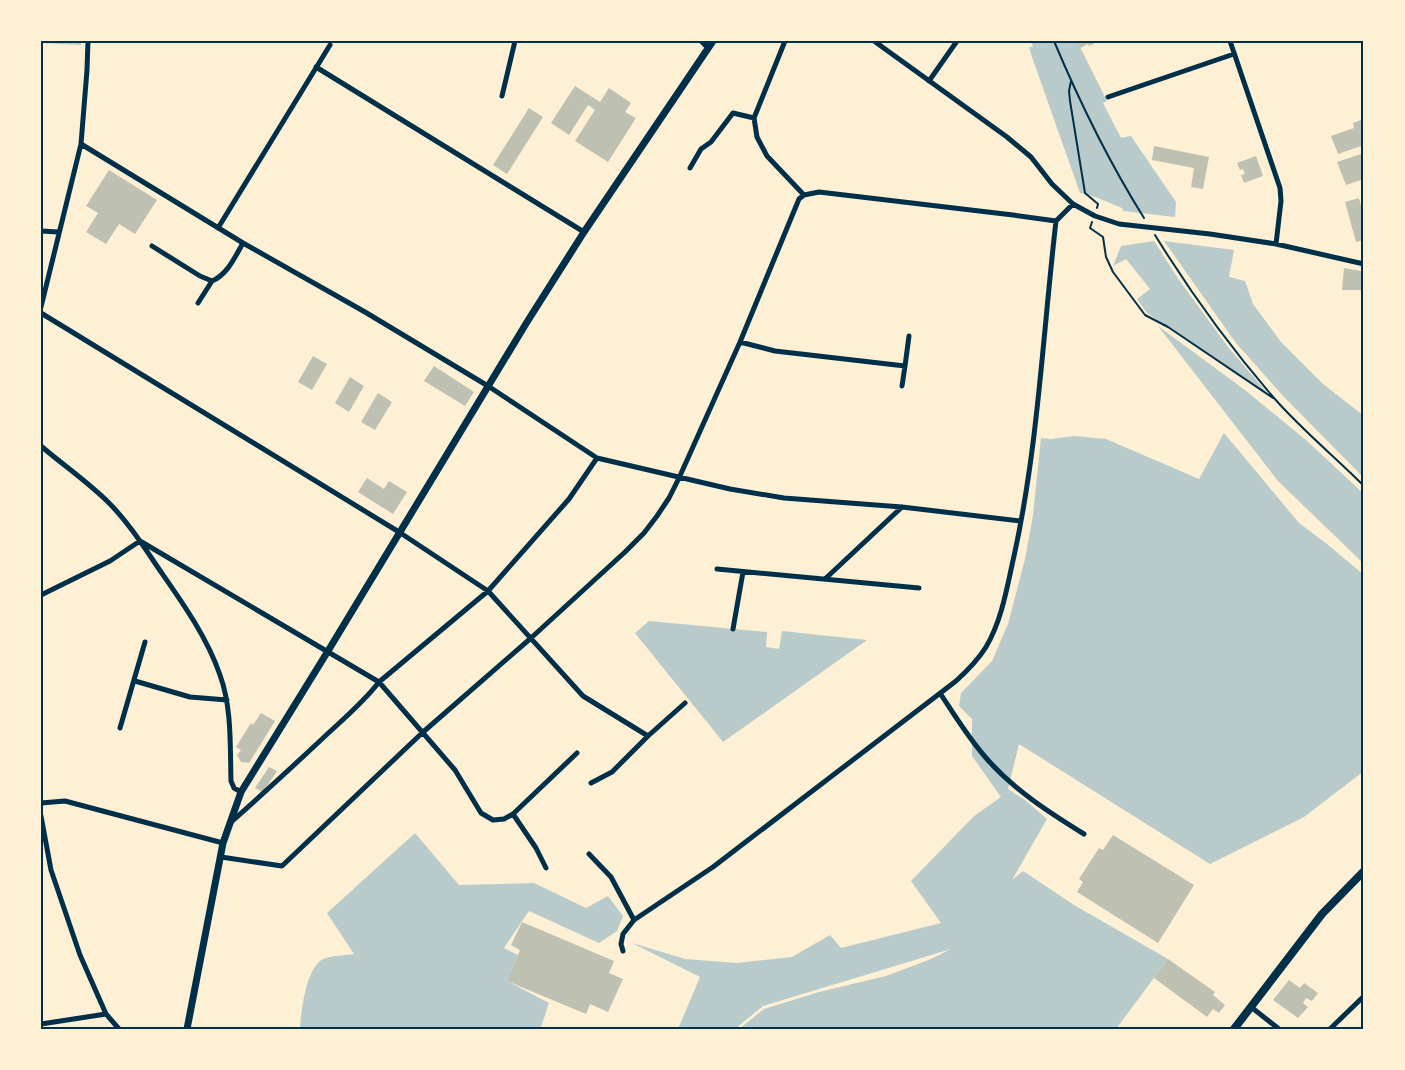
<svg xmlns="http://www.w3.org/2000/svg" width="1405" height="1070" viewBox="0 0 1405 1070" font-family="'Work Sans',sans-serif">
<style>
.green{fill:#b9caca}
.building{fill:#bec0b2}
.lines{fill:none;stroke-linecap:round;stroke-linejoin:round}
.path{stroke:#003049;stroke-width:2}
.minor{stroke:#003049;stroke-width:5}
.tertiary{stroke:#003049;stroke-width:7}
.secondary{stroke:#003049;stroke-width:8}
.neatline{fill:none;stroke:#003049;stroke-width:2}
</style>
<rect width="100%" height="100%" fill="#fdf0d5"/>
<path class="green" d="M 41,41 L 81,41 L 81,45 L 41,43 Z
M 1031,41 L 1077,41 L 1107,101 L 1103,103 L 1121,138 L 1131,136 L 1176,202 L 1175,217 L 1123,211 L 1122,208 C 1108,203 1095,195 1080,193 L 1032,57 L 1029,47 L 1033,47 Z
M 1154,241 L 1179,280 L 1228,347 L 1270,396 L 1147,313 L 1137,299 L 1150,289 L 1126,259 L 1113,266 L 1121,246 Z
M 1164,241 L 1234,250 L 1229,277 L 1245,281 L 1253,304 L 1281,342 L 1323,384 L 1364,416 L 1364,478 L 1284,397 L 1236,343 Z
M 1158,326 L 1245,390 L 1306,440 L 1364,494 L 1364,564 L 1278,481 Z
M 1224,433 L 1299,523 L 1327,544 L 1364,575 L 1364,771 L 1304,817 L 1210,864 L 1019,744 L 1008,789 L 1025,800 L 1047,819 L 1012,880 L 1023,871 L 1074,905 L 1168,959 L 1116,1029 L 739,1029 L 764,1009 L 819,992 L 886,976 L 931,959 L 951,949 L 763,1006 L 735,1029 L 678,1029 L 700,977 L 632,943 L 685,959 L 737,963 L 792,957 L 830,935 L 841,948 L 941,923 L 911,881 L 974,816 L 1001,797 L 972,756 L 972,719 L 959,706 L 961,693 L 992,661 L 1008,624 L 1025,559 L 1033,515 L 1041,438 L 1051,439 L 1074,436 L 1106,439 L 1199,479 Z
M 649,621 L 767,632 L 766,647 L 779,649 L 782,631 L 867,640 L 723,742 L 635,633 Z
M 415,833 L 459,885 L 534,883 L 586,908 L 608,896 L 623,916 L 617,931 L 599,943 L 529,911 L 504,948 L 518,955 L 507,981 L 549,1003 L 541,1027 L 545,1029 L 300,1029 C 301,1011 306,968 323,959 C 330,956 347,955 354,954 L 327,913 Z"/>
<path class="building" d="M 1077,41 L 1099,41 L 1089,46 L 1088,44 L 1080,48 Z
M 575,86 L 600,102 L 609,88 L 631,103 L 625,112 L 636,118 L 608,162 L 575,141 L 595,110 L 588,105 L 569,135 L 551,123 Z
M 529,108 L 543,117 L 507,174 L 493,165 Z
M 1364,119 L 1364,145 L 1338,154 L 1331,136 L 1354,128 L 1353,123 Z
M 1154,146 L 1209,157 L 1203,189 L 1191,187 L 1194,168 L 1152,160 Z
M 1364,153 L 1364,179 L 1346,185 L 1337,162 Z
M 1256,156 L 1263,176 L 1244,183 L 1241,175 L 1245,174 L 1243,169 L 1240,170 L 1237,163 Z
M 109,170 L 157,200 L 135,234 L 119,224 L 106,244 L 86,232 L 98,213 L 86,206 Z
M 1359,198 L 1361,206 L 1364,205 L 1364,240 L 1356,242 L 1345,202 Z
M 1344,268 L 1361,271 L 1364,277 L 1364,290 L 1342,290 Z
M 313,356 L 327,364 L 312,390 L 298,382 Z
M 434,366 L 474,392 L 465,406 L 424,381 Z
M 350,377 L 364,386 L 349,412 L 335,403 Z
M 378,393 L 392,402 L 375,430 L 361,422 Z
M 367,478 L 384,489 L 389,481 L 407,492 L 393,514 L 358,492 Z
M 261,713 L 275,721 L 249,763 L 241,762 L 237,755 L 241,750 L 236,747 L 251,723 L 253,725 Z
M 269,767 L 277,771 L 263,792 L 255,788 Z
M 1113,835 L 1194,885 L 1158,943 L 1077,892 L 1083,882 L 1079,879 L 1099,848 L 1103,850 Z
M 522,922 L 614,961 L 609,973 L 623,979 L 608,1012 L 590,1004 L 586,1014 L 507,981 L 520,950 L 511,945 Z
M 1168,959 L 1215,992 L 1213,995 L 1225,1005 L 1219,1013 L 1213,1009 L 1207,1017 L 1154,978 Z
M 1289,980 L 1300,988 L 1304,983 L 1318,993 L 1312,1001 L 1306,998 L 1303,1003 L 1308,1007 L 1298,1018 L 1273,1000 Z"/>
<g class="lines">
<path class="path" d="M 1054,41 C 1080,103 1109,162 1144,218
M 1071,81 L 1069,91 L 1070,101 L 1085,193 L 1098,204 L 1097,208
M 1092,222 L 1090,228 L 1103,237 L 1106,257 L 1113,272 L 1145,315 L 1168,327 L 1273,398
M 1155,235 C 1190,292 1230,347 1274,398 C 1300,428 1335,457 1364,486"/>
<path class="minor" d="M 701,41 L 708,48
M 785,41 L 754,118 L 757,137 L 767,156 L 804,195
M 874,41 L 1007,137 L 1031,157 L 1052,184 L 1073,204 L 1095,216 L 1119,224 L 1210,234 L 1276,244 L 1364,264
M 1230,41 L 1280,188 L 1281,201 L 1276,244
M 316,67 L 584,232
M 929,81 L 957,41
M 502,96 L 515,41
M 1108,97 L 1234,54
M 81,144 L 243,243 L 365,312 L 488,386 L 597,458 L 730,489 L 784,498 L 902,507 L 1021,521
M 690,168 L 701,149 L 711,142 L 733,113 L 754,118
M 218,228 L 330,45
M 41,231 L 58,232
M 152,246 L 200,276 L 212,281 C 227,275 235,257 243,243
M 198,303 L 212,281
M 41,307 L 81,144 L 87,70 L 88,41
M 41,313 L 399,532 L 488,591 L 583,696 L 648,736 L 685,703
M 740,342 L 775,351 L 905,366 L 909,336
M 902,386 L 905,366
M 41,446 C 63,465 88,482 109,503 C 128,522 144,547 159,569 C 182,602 207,637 220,675 C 232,708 230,746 231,781 L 234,788 L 241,792
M 717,569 L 919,588
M 825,579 L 902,507
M 41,595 L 110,561 L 140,541 L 379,682 L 455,770 L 481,813 L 493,820 L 504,819 L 513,814 L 577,753
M 733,629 L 743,572
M 135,681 L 190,697 L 227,700
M 940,693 C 955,716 969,739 987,759 C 1014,790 1050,813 1084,834
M 120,728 L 145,642
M 591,783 L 612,772 L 648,736
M 41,803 L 65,801 L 223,843
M 513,814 L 536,848 L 546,868
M 41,816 L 51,870 L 80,955 L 106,1014 L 119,1029
M 231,822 C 262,795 292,767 322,739 C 341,721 363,703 379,682 L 488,591 L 569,499 L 597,458
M 589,854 L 611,877 L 634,920
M 221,857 L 282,866 L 422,733 L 531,638 L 625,552 L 644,533 L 657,516 L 669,498 L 679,478 L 740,342 L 799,199 L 804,195 L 819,192 L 1013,215 L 1056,221
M 623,951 L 621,944 L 623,934 L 634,920 L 713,867 L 956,681 C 967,671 978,660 986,647 C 1002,620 1007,587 1014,556 C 1038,447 1043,333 1056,221 L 1073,204
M 1251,1007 L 1279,1029
M 41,1024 L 106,1014
M 1330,1029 L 1364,996"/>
<path class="tertiary" d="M 187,1029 L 223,843 L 241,792 L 328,651 L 527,322 L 584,232 L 713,41"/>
<path class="secondary" d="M 1234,1029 L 1322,914 L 1364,871"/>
</g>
<rect width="1405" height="1070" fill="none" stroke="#fdf0d5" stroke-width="85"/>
<rect x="42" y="42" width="1320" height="986" class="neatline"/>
</svg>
